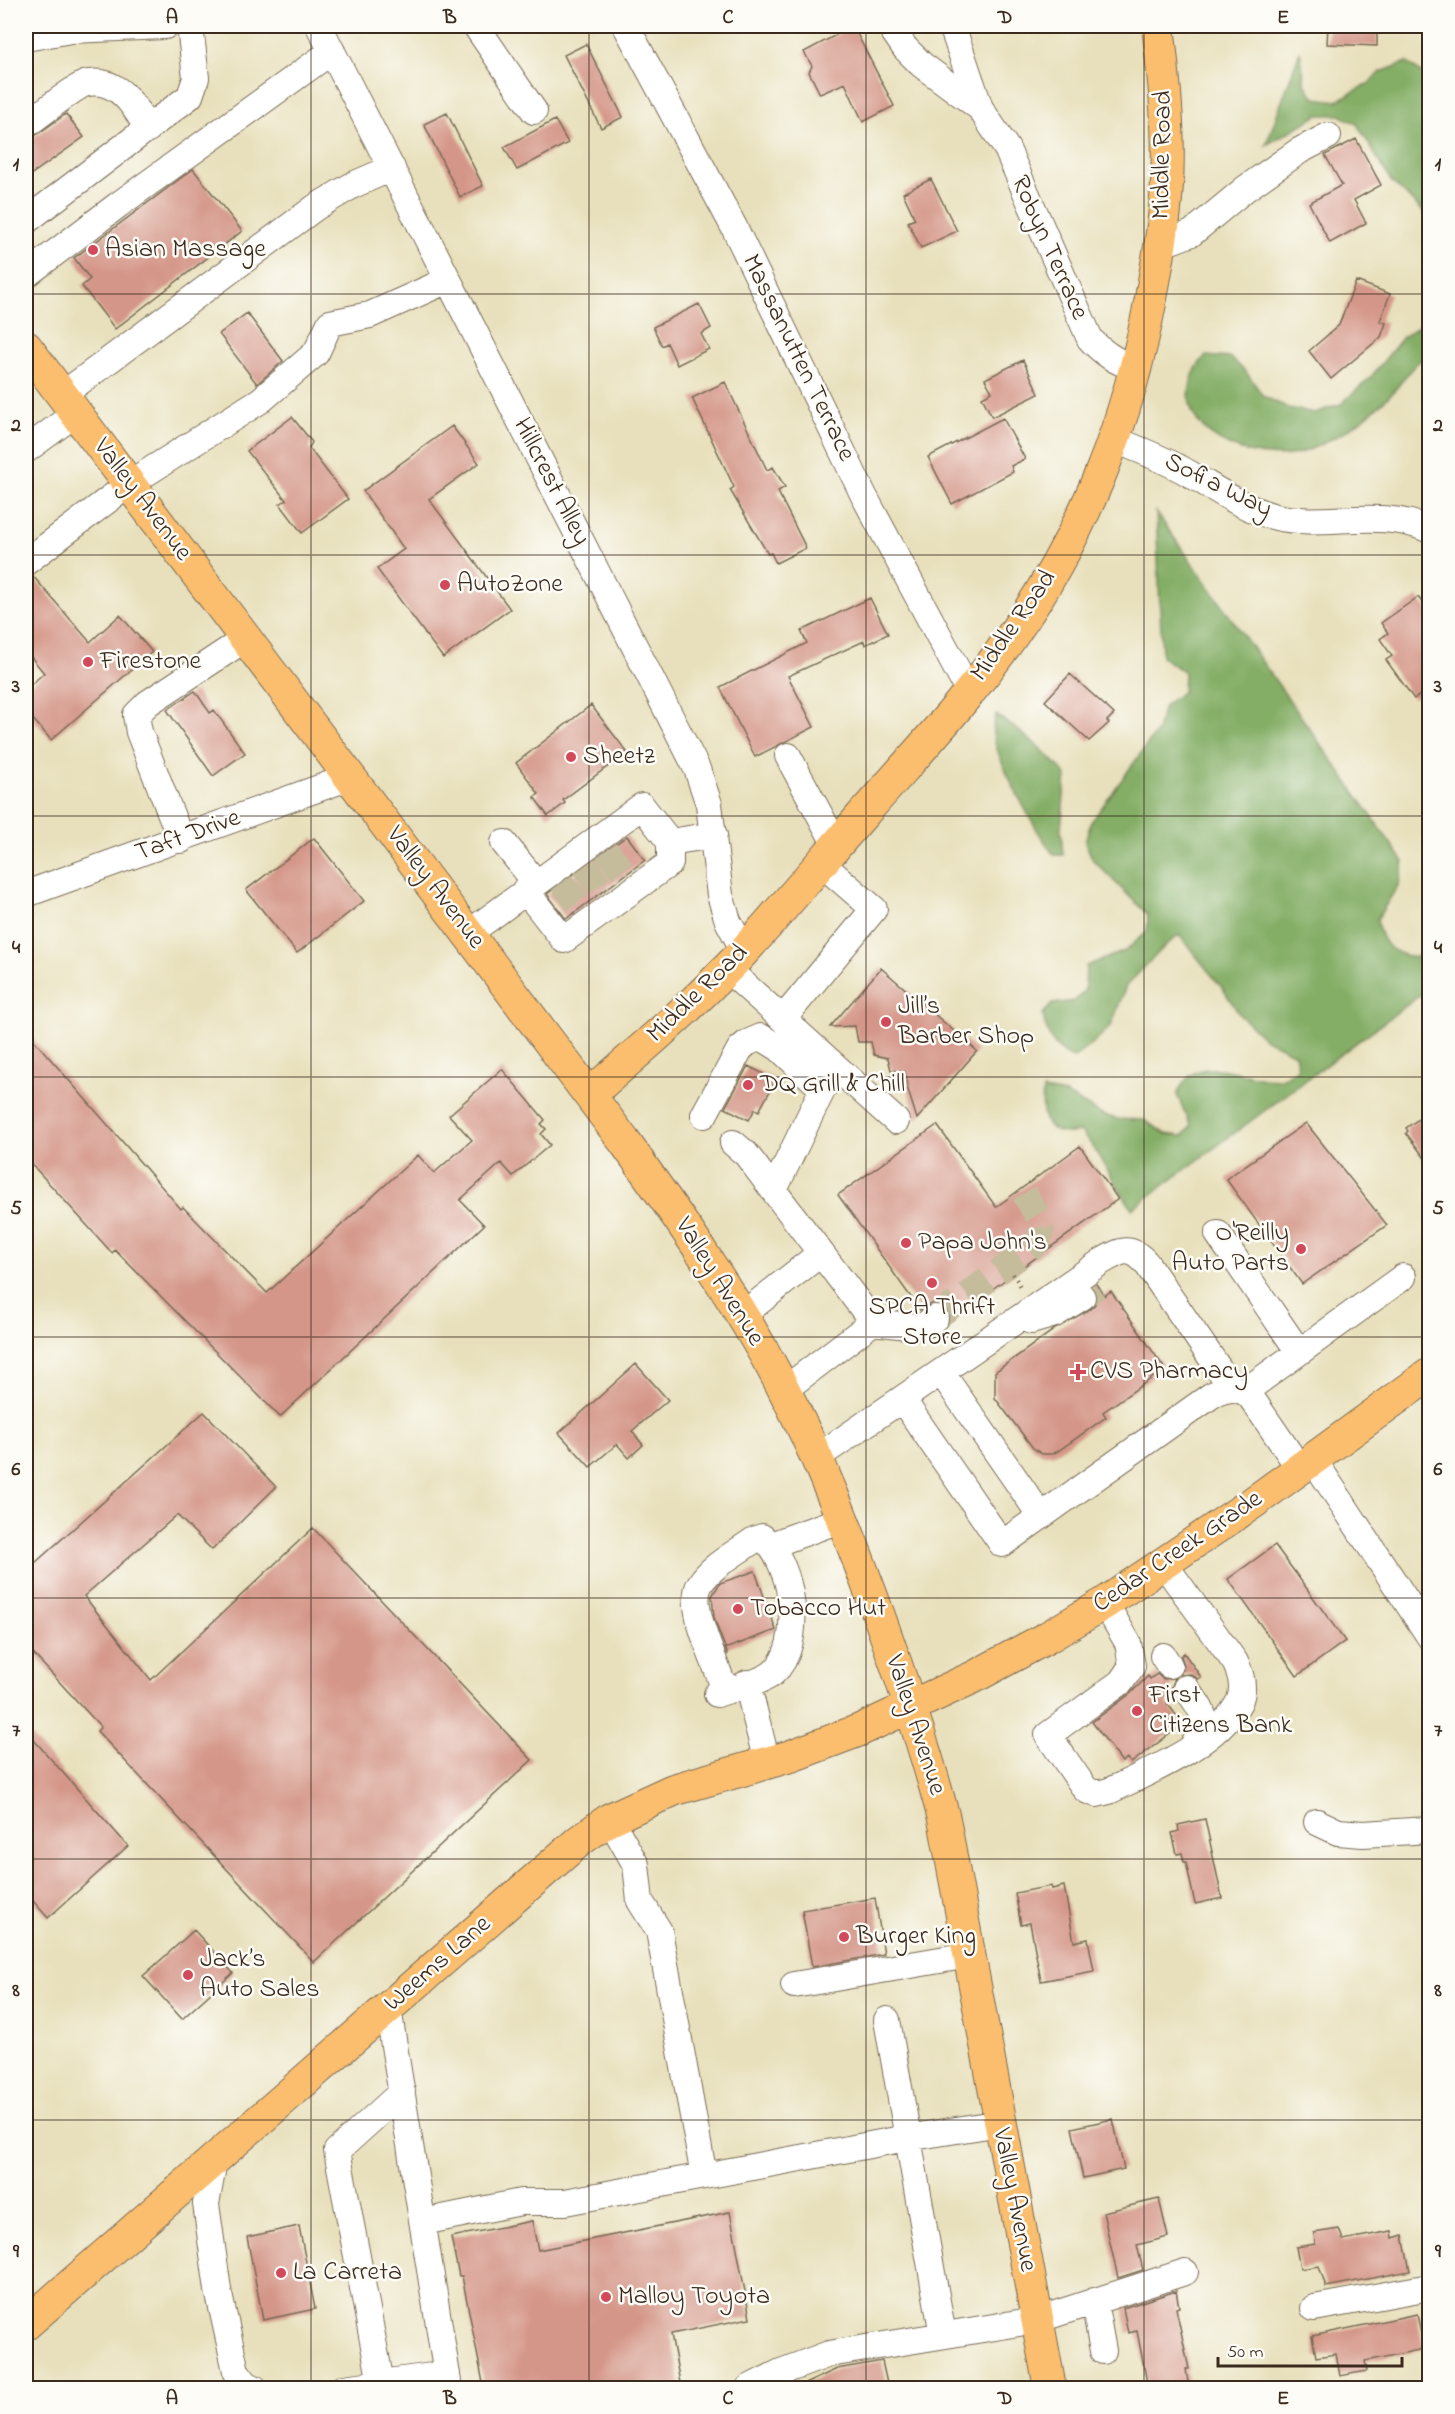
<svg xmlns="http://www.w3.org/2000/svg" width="1455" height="2414" viewBox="0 0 1455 2414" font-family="'Indie Flower',sans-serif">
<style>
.forest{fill:#84ae66;stroke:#606c42;stroke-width:1.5}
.building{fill:#d49688}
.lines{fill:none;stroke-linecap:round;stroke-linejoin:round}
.minor-tunnel{stroke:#c5bc9c;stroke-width:26;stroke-dasharray:26 13;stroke-linecap:butt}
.minor-casing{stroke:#786a55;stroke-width:28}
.major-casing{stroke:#786a55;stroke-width:34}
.path{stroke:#786a55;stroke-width:4;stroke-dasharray:1.5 4.5;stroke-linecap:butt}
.minor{stroke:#fff;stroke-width:26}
.major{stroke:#fbbe6e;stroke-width:32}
.grid{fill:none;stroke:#3b2a1e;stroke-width:1.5;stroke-opacity:0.55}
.poi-dot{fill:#d1495b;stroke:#fdfcf7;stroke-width:2}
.labels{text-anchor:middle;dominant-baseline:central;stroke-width:5;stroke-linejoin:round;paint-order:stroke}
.street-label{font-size:26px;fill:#3b2a1e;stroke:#fdfcf7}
.poi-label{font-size:26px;fill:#3b2a1e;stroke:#fdfcf7;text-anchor:start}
.neatline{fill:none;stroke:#3b2a1e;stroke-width:2}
.grid-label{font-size:20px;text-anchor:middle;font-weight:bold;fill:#3b2a1e}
</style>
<rect width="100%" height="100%" fill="#fdfcf7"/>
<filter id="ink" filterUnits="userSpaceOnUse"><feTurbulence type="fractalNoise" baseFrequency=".0167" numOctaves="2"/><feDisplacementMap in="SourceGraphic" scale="12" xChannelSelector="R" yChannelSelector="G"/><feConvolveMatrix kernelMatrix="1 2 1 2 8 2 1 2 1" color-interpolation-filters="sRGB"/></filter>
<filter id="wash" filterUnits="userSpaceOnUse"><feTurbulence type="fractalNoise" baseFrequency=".008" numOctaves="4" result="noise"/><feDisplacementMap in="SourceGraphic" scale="24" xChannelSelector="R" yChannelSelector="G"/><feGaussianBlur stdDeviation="1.35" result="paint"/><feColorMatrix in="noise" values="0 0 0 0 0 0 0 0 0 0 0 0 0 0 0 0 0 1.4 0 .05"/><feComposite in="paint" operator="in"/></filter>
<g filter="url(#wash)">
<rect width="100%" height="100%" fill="#e8e0bc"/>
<path class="forest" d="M 1300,51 L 1305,84 L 1315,98 L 1337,101 L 1368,84 L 1381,72 L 1407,62 L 1421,73 L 1429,72 L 1429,217 L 1391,181 L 1357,124 L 1340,115 L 1318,115 L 1266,145 Z
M 1429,319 L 1429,354 C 1409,367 1407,377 1392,393 C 1368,418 1339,438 1306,451 C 1266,467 1180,441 1190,387 C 1193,373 1195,367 1206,356 L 1231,358 L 1246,372 L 1263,396 L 1288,408 L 1315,413 L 1341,404 L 1370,378 L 1403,337 Z
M 1156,512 L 1404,862 L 1399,884 L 1377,919 C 1381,946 1389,951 1415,958 L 1429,948 L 1430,988 L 1132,1209 L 1091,1144 L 1081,1132 C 1046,1138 1040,1121 1043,1090 L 1066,1094 L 1102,1115 L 1118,1119 L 1144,1120 L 1166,1134 L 1183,1136 L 1191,1126 L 1177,1095 C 1198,1044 1245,1084 1282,1078 C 1287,1077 1293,1072 1298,1068 L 1295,1054 L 1265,1039 L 1240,1015 L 1223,989 L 1179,935 L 1164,947 L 1126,986 L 1111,1026 L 1092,1044 L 1073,1058 C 1053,1049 1046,1034 1043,1014 L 1052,1004 L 1075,1001 L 1085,990 L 1086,966 L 1125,951 L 1147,932 L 1148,915 L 1093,860 L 1085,842 L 1091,822 L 1157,731 L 1164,706 L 1183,691 L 1184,672 L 1162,657 Z
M 996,715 C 1022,732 1046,751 1066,775 L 1061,829 L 1063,855 L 1054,855 C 1036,832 997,762 993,733 C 992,728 995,721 996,715 Z"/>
<g id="blocks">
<path class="building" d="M 853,26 L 894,106 L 863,122 L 845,83 L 820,94 L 809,72 L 812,66 L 804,52 Z
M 1328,26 L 1377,26 L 1377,46 L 1327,44 Z
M 586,44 L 623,117 L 601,128 L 564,55 Z
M 447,113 L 483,186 L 460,197 L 424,124 Z
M 66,114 L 84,137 L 26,178 L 26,146 L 33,140 L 32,138 Z
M 555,120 L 568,143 L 517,170 L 504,147 Z
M 1356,139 L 1381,185 L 1354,200 L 1366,223 L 1330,243 L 1309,203 L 1342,185 L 1325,155 Z
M 193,169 L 242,231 L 115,329 L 82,286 L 90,279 L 74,258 Z
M 931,179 L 957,231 L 921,248 L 908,222 L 915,219 L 903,193 Z
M 1356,281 L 1390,294 L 1380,321 L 1386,323 L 1381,337 L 1331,379 L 1309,351 L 1339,325 Z
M 699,304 L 711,328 L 701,334 L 709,349 L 677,365 L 667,343 L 662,346 L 653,327 Z
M 247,313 L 283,361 L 257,384 L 219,334 Z
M 1023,360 L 1039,394 L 992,417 L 982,397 L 992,392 L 985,379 Z
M 725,382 L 767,470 L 773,467 L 785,487 L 778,491 L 779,494 L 806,548 L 776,563 L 771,553 L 768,554 L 730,490 L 734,487 L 692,398 Z
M 292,417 L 312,442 L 309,448 L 348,499 L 302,533 L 280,504 L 286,500 L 247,451 Z
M 1003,418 L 1025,459 L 1011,466 L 1013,472 L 952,504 L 928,457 Z
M 452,426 L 479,463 L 429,499 L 510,609 L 443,658 L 377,569 L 404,549 L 363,491 Z
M 32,575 L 90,642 L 120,615 L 152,652 L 51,740 L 26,711 L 26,689 L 44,673 L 26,651 L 26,577 Z
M 1418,597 L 1430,613 L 1430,688 L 1414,699 L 1386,660 L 1392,656 L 1380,639 L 1388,633 L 1381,623 Z
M 870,598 L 888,634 L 865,645 L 864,641 L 788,676 L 814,727 L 755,757 L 720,687 L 807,643 L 801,631 Z
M 1070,674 L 1114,714 L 1107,721 L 1109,723 L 1089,741 L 1045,701 Z
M 195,691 L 210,713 L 214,710 L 245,753 L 213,776 L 167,710 Z
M 591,705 L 627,752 L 563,800 L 565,803 L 548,816 L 534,797 L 539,794 L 516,763 Z
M 627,836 L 645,860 L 566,919 L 547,894 Z
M 314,838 L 364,901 L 297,953 L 246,890 Z
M 881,968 L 977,1051 L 917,1119 L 908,1090 L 905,1072 L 891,1070 L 888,1058 L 874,1055 L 871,1042 L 858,1042 L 855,1026 L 830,1027 Z
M 26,1031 L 181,1209 L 183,1207 L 267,1293 L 418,1155 L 434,1173 L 472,1140 L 449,1115 L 502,1069 L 545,1120 L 541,1124 L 546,1129 L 541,1134 L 550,1145 L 513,1176 L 501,1163 L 460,1200 L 484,1225 L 280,1417 L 115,1250 L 112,1253 L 26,1158 Z
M 748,1066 L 776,1080 L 759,1111 L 755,1109 L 749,1120 L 725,1108 Z
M 1430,1111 L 1430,1165 L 1406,1133 L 1408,1131 L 1406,1128 Z
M 1306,1123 L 1387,1225 L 1302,1284 L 1226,1179 Z
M 937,1125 L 996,1207 L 1080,1146 L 1118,1199 L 949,1320 L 948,1310 L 941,1304 L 933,1303 L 920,1310 L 838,1195 Z
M 1096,1284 L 1104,1296 L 1111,1291 L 1165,1369 L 1103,1412 L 1106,1417 L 1058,1451 L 1052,1454 L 1042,1454 L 1033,1448 L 995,1398 L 995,1372 L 1055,1329 L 1090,1309 L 1095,1304 L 1097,1297 L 1092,1286 Z
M 636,1364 L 668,1400 L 632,1431 L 643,1445 L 629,1458 L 617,1444 L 590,1467 L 559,1433 Z
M 204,1412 L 276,1487 L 212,1550 L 177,1515 L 84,1596 L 151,1680 L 313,1528 L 532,1760 L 314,1962 L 97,1731 L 101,1727 L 26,1646 L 26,1571 Z
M 1275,1545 L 1345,1641 L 1297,1676 L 1228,1579 Z
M 755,1571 L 776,1630 L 725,1649 L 728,1655 L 719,1632 L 714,1617 L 712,1596 L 720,1583 Z
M 1184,1653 L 1201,1677 L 1198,1679 L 1191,1674 L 1180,1675 L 1184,1665 L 1181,1656 Z
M 1157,1674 L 1163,1679 L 1175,1678 L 1171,1689 L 1174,1697 L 1167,1703 L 1183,1724 L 1131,1763 L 1127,1758 L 1122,1762 L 1092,1722 L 1130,1694 L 1148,1676 L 1150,1679 Z
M 26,1731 L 128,1846 L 48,1918 L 26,1893 Z
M 1205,1819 L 1222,1898 L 1195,1904 L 1186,1862 L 1184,1862 L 1182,1853 L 1177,1854 L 1172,1833 L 1179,1831 L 1178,1825 Z
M 1051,1886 L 1052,1889 L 1064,1886 L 1074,1942 L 1088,1939 L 1094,1971 L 1041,1981 L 1030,1923 L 1021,1925 L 1015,1893 Z
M 875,1898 L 884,1954 L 812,1967 L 802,1910 Z
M 194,1930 L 233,1973 L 182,2019 L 143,1976 Z
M 1113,2119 L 1124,2169 L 1083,2178 L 1072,2128 Z
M 1159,2199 L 1168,2237 L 1137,2245 L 1143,2270 L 1118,2278 L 1103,2212 Z
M 730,2212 L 750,2318 L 671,2334 L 681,2388 L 484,2388 L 462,2276 L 459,2276 L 451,2237 L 532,2221 L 538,2250 Z
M 299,2226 L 315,2309 L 263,2320 L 247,2237 Z
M 1339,2229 L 1343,2240 L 1392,2231 L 1393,2238 L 1403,2235 L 1410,2271 L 1326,2287 L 1319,2266 L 1300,2269 L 1296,2247 L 1315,2244 L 1314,2233 Z
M 1176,2291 L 1179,2307 L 1176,2308 L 1189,2369 L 1186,2369 L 1189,2388 L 1148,2388 L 1137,2331 L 1128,2333 L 1123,2308 Z
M 1417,2314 L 1424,2349 L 1365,2361 L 1367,2371 L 1340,2376 L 1336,2354 L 1316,2357 L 1312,2336 Z
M 882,2361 L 888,2388 L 796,2388 L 837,2369 Z"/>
</g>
</g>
<g filter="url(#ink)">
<use href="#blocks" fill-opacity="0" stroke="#786a55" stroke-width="1.5"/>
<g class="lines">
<path class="minor-tunnel" d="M 606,850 L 625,875
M 584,865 L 603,891
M 562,882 L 581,907
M 1082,1297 L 1097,1286
M 935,1318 L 1035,1245 C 1040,1238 1043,1231 1041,1222 L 1021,1188"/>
<defs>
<path id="minor" d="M 319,26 L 697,769 L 709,804 L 720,895 L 728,921 L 744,951
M 476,26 L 534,111
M 626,26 L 734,227 L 863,494 L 969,692
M 890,26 L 905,48 L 922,65 L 980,108 L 1007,149 L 1090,339 C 1104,354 1116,362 1136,368
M 952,26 L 980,108
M 26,38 L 71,30 L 165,26
M 26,125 C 37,117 78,84 88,83 C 119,78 135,107 148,129
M 26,221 L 190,96 L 196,78 L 190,26
M 1160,245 L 1192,233 L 1245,189 L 1299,151 L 1328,136
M 26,275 L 118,205 L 332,51
M 62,395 L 316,207 L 353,185 L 392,168
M 1115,440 C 1141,450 1166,460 1190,474 C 1218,490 1244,509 1276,517 C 1326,528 1381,507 1430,530
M 26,450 L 76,413
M 26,562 L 129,484 L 261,400 L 316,353 L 330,323 L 370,315 L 448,280
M 788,756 L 836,845
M 181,840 L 139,732 L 136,715 L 148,703 L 245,639
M 504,843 L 536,883
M 525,890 L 564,940 L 670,863 L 670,842
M 26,894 L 350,777
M 469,933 L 642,806 L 670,842 L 714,835
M 727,969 L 896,1121
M 783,1019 L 874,909 L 821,863
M 704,1115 L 740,1049 L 747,1043 L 761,1037 L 779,1048 L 823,1089
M 733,1143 L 746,1154 L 873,1322 L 784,1390
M 774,1190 L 830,1074
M 1218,1234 L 1299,1352
M 741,1316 L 821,1253
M 1031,1321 L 1055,1314 L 1082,1297
M 873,1322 L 917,1327 L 922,1327 L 935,1318
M 941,1372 L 1041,1516
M 1244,1392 L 1403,1277
M 902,1399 L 1002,1544 L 1212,1395 C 1226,1389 1236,1385 1250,1396 L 1300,1469
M 816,1458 L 1101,1262 C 1120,1251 1130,1244 1147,1264 L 1232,1388
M 1313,1459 L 1430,1637
M 771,1545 L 842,1519
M 1105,1603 L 1128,1643 L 1132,1666 L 1121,1682 L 1048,1735 L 1086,1790 L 1097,1794 L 1109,1791 C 1149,1772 1218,1743 1239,1702 C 1245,1689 1241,1674 1235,1662 L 1164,1564
M 1163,1656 L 1169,1665
M 747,1683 L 767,1762
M 1186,1688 C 1203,1711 1213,1722 1192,1747
M 717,1694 C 733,1688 761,1683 773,1673 C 806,1644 793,1562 762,1537 L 754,1540 C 736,1553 711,1566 700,1584 C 686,1606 718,1666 725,1691
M 610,1819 L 636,1865 L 640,1901 L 659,1931 L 704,2176
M 1317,1822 L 1338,1832 L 1363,1834 L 1430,1830
M 794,1985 L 969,1955
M 388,2008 L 449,2388
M 887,2020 L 943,2335
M 214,2161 L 206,2204 L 218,2290 L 236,2371 L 246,2384 L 254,2388
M 423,2222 L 521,2202 L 565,2202 L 907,2138 L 1000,2123
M 1094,2301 L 1103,2351
M 1314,2308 L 1430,2287
M 381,2383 L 337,2151 L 402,2092
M 344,2388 L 447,2374
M 749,2388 L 781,2372 L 829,2354 L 1037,2320 L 1185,2272"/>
<path id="major" d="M 26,347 L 624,1141 C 680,1219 735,1297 780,1382 C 819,1456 850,1536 879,1616 C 903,1683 926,1750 944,1819 L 1050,2388
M 590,1094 C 643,1048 696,1003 744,951 C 785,906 825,858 865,812 C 915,755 968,699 1012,636 C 1085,532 1128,422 1151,298 C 1158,260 1165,222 1167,184 C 1170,131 1164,78 1158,26
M 26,2324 L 579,1841 L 610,1819 L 673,1790 L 791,1756 L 860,1730 L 974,1677 L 1048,1637 L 1105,1603 L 1254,1502 L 1430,1374"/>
</defs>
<use href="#minor" class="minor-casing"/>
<use href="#major" class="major-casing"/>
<path class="path" d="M 1013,1274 L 1021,1287"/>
<use href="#minor" class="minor"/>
<use href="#major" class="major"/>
</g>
</g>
<path class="grid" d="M 311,26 L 311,2388M 589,26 L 589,2388M 866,26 L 866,2388M 1144,26 L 1144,2388M 26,294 L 1430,294M 26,555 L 1430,555M 26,816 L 1430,816M 26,1077 L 1430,1077M 26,1337 L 1430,1337M 26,1598 L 1430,1598M 26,1859 L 1430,1859M 26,2120 L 1430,2120"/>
<g class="poi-dot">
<circle cx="93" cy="250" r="6"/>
<circle cx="445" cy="585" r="6"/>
<circle cx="88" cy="662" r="6"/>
<circle cx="571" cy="757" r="6"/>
<circle cx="886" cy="1022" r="6"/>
<circle cx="748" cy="1085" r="6"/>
<circle cx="906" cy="1243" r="6"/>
<circle cx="1301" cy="1249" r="6"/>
<circle cx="932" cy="1283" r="6"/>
<path d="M1075 1363h6v6h6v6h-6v6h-6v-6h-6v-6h6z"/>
<circle cx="738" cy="1609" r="6"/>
<circle cx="1137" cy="1711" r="6"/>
<circle cx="844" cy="1937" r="6"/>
<circle cx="188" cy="1975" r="6"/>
<circle cx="281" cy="2273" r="6"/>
<circle cx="606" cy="2297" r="6"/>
</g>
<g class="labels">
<g class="street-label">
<text transform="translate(1163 155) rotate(-89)">Middle Road</text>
<text transform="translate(1049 248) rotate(66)">Robyn Terrace</text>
<text transform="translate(798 358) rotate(64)">Massanutten Terrace</text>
<text transform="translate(551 482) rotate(63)">Hillcrest Alley</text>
<text transform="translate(1218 486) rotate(26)">Sofia Way</text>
<text transform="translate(142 500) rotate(53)">Valley Avenue</text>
<text transform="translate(1014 626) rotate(-55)">Middle Road</text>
<text transform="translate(188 836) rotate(-20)">Taft Drive</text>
<text transform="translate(435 888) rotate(53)">Valley Avenue</text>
<text transform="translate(698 994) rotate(-44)">Middle Road</text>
<text transform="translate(719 1282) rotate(58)">Valley Avenue</text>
<text transform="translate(1178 1552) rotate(-34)">Cedar Creek Grade</text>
<text transform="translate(915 1725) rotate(72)">Valley Avenue</text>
<text transform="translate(438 1964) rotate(-41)">Weems Lane</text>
<text transform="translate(1014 2200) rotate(79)">Valley Avenue</text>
</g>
<g class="poi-label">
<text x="105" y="250">Asian Massage</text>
<text x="457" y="585">AutoZone</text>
<text x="100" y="662">Firestone</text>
<text x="583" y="757">Sheetz</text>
<text x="898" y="1007">Jill’s<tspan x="898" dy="30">Barber Shop</tspan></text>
<text x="760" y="1085">DQ Grill &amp; Chill</text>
<text x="1289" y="1234" text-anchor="end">O'Reilly<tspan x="1289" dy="30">Auto Parts</tspan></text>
<text x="918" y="1243">Papa John's</text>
<text x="932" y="1308" text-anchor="middle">SPCA Thrift<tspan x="932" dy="30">Store</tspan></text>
<text x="1090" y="1372">CVS Pharmacy</text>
<text x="750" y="1609">Tobacco Hut</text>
<text x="1149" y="1696">First<tspan x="1149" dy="30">Citizens Bank</tspan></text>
<text x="856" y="1937">Burger King</text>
<text x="200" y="1960">Jack’s<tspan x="200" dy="30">Auto Sales</tspan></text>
<text x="293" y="2273">La Carreta</text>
<text x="618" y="2297">Malloy Toyota</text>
</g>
</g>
<rect width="1455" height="2414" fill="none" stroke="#fdfcf7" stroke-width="66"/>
<path d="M1218 2357v9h184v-9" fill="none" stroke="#3b2a1e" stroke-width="3"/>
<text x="1227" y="2357" font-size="18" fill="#3b2a1e" stroke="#fdfcf7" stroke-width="4.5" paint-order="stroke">50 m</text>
<rect x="33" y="33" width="1389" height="2348" class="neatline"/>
<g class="grid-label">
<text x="172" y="23">A</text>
<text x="450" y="23">B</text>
<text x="728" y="23">C</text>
<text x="1005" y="23">D</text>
<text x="1283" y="23">E</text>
<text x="16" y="170">1</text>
<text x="1438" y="170">1</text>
<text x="16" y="431">2</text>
<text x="1438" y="431">2</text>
<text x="16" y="692">3</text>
<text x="1438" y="692">3</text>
<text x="16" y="953">4</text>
<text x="1438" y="953">4</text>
<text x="16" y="1214">5</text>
<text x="1438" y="1214">5</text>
<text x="16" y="1475">6</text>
<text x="1438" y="1475">6</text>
<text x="16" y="1736">7</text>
<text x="1438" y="1736">7</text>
<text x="16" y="1996">8</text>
<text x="1438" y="1996">8</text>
<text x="16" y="2257">9</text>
<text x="1438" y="2257">9</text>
<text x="172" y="2404">A</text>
<text x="450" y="2404">B</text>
<text x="728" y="2404">C</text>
<text x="1005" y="2404">D</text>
<text x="1283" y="2404">E</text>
</g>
</svg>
